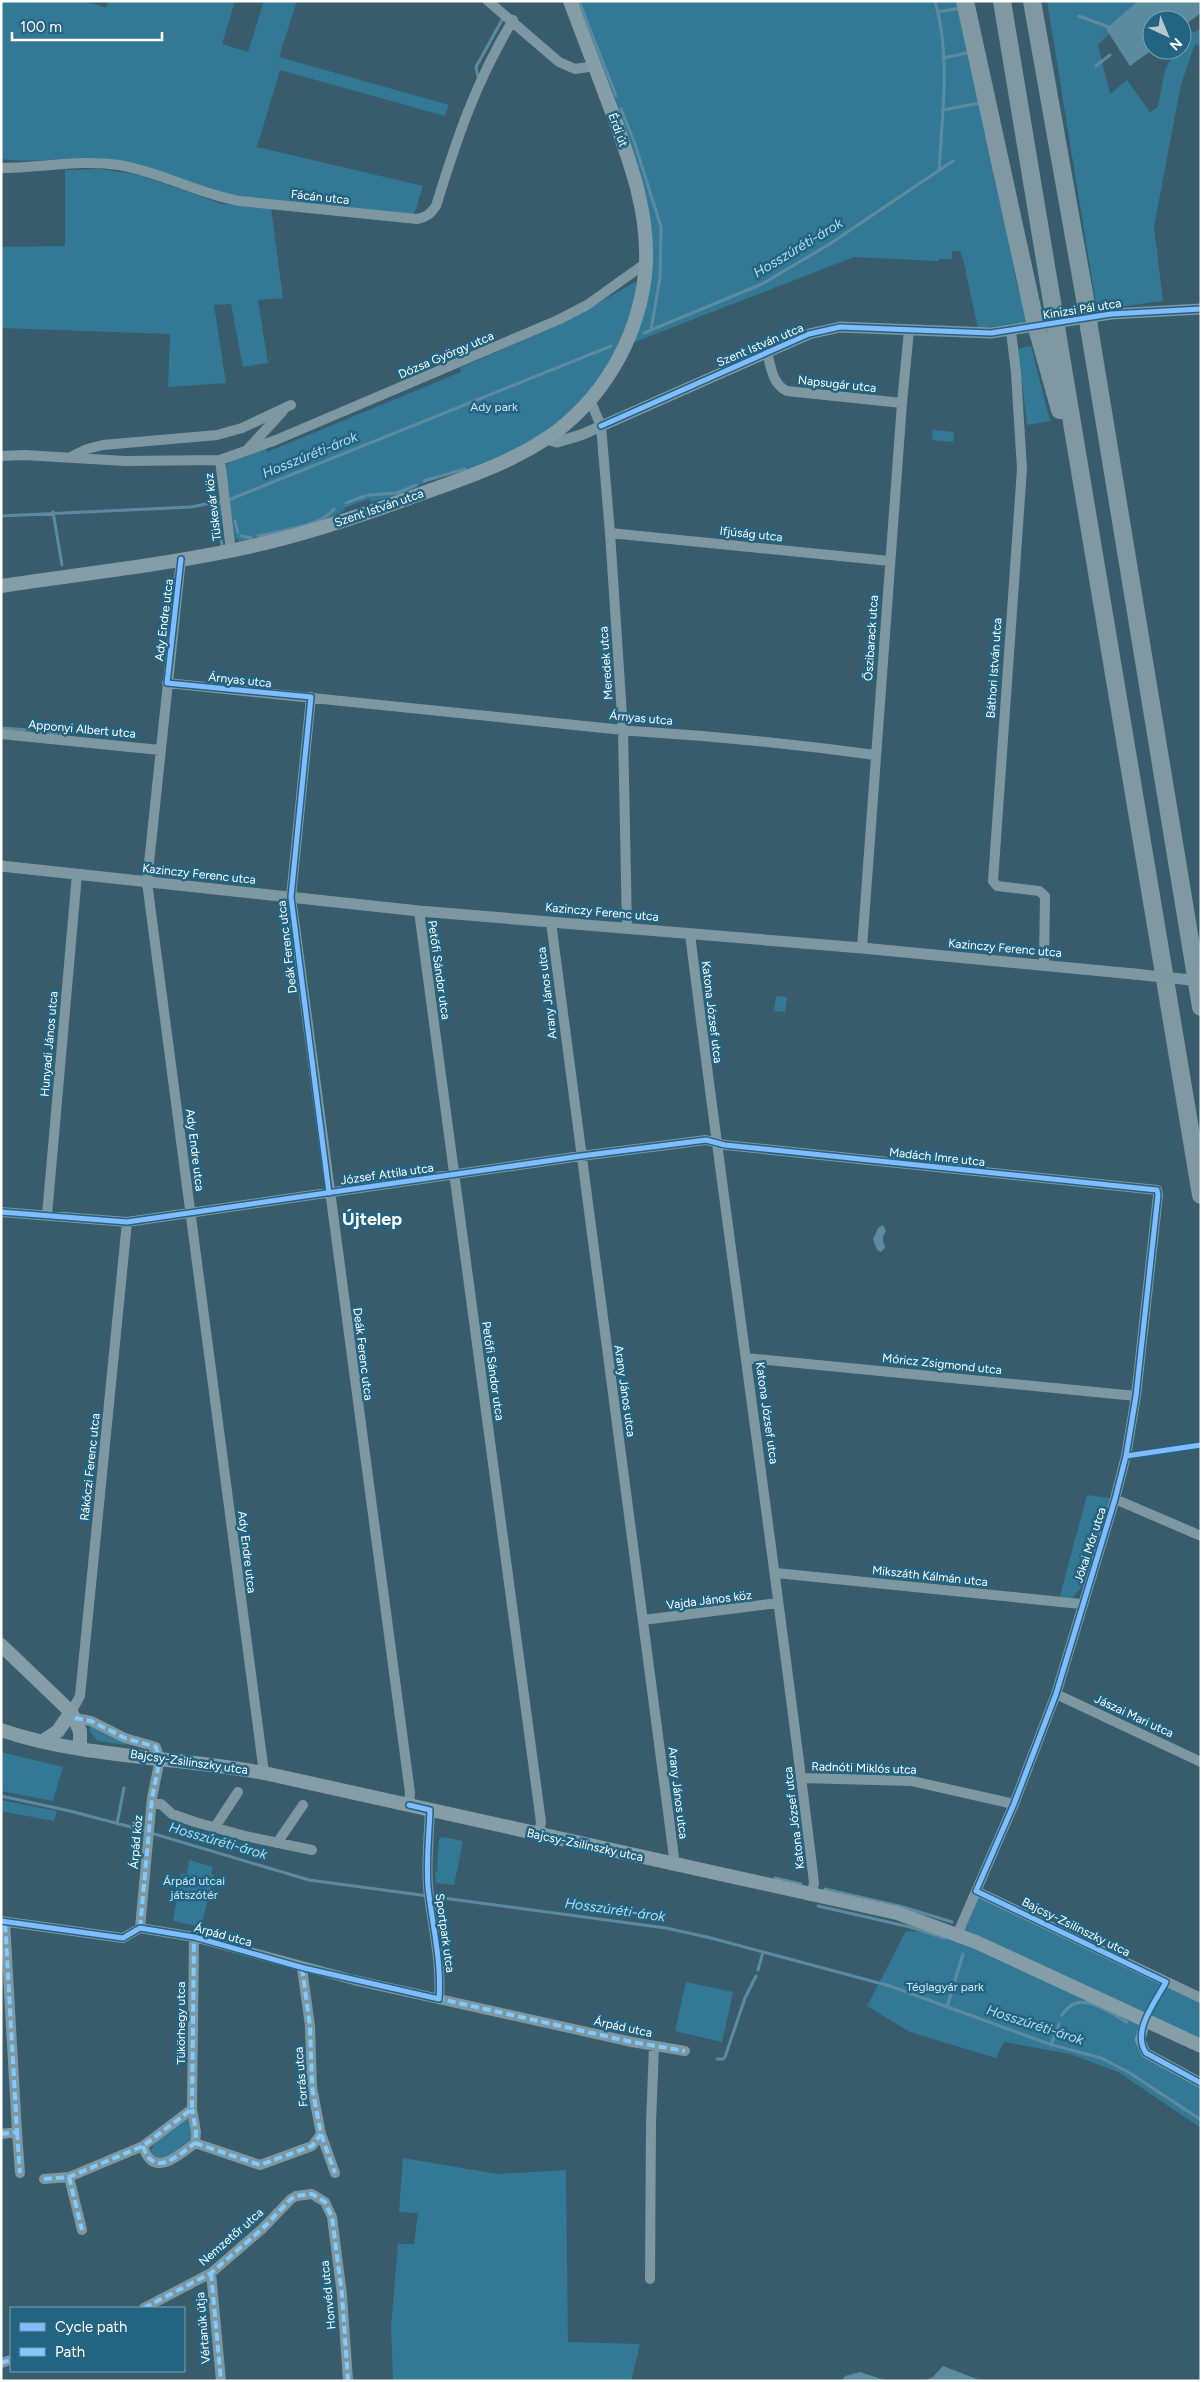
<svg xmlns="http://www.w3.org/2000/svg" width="1202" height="2382" viewBox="0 0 1202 2382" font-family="Figtree,sans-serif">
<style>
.green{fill:#337996}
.water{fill:#5c8b9f}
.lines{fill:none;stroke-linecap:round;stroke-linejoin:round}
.stream{stroke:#5c8b9f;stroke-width:3}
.minor{stroke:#7e98a1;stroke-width:10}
.tertiary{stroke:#7e98a1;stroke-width:11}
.secondary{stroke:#849da6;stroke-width:14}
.motorway{stroke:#7f98a1;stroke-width:18}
.tertiary-bridge{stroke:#7e98a1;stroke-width:11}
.motorway-bridge{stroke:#7f98a1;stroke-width:18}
.quiet{stroke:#80caff;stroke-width:4;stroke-dasharray:8 4;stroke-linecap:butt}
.cycleway-casing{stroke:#226481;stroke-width:8}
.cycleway{stroke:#80bcff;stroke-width:5}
.labels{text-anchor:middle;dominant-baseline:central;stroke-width:5;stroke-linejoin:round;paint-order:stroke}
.street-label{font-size:12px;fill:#fff;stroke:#226481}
.park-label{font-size:12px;fill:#cceaf6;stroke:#226481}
.water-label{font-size:14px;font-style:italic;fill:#b3deef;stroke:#226481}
.district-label{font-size:18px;font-weight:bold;fill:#fff;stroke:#226481}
</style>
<rect width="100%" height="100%" fill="#385c6b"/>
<path class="green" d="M 1,1 L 85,1 L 106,8 L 109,1 L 235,1 L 222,44 L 248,52 L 264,1 L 297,1 L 279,57 L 449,105 L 445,116 L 280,70 L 257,147 L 423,186 L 412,221 L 271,208 L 283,298 L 258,300 L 268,363 L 243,367 L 231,304 L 214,305 L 226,383 L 168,387 L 170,334 L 1,328 L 1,247 L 65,246 L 65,170 L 100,169 L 140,175 L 222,204 L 270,208 L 113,160 C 76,155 38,164 1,159 Z
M 574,1 L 958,1 L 977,82 L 1017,285 L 1028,322 L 978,328 L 963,259 L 960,251 L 952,251 L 952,259 L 939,259 L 938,261 L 854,257 L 632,343 L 651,231 Z
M 1047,1 L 1141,1 L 1098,45 L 1110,94 L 1127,80 L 1150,112 L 1158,107 L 1165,70 L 1175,50 L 1182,50 L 1182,37 L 1201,29 L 1201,46 L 1195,44 L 1181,84 L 1154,227 L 1163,301 L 1097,310 Z
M 637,281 C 627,365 564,435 485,464 C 471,469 455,472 441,476 C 427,481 415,488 403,493 C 393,498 381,499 370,502 L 369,499 L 344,508 L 345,510 L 326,520 L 241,543 L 235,537 L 225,468 L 230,461 L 265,449 L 267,452 L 461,372 L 460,368 L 561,324 Z
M 1031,346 L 1050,421 L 1027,425 L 1018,349 Z
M 933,430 L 954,432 L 953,442 L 932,440 Z
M 776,996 L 787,997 L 785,1012 L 774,1011 Z
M 1087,1495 L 1110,1498 L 1081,1588 L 1072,1598 L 1060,1596 Z
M 90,1726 L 126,1743 L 125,1745 L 98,1741 L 90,1732 Z
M 1,1752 L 63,1767 L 53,1801 L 1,1791 Z
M 1,1800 L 57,1811 L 54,1821 L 1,1811 Z
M 442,1837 L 463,1841 L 454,1885 L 436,1883 L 435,1872 L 437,1871 L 439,1839 Z
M 189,1860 L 213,1867 L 211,1874 L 214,1875 L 201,1927 L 173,1921 L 181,1874 L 187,1874 Z
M 976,1891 L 1201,1997 L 1201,2046 L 1146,2020 L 1142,2047 L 1201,2083 L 1201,2128 L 1118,2072 L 1070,2054 L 1004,2042 L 996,2058 L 910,2032 L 867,2006 L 906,1931 L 957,1935 Z
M 686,1982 L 733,1992 L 722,2042 L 675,2031 Z
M 188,2117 L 192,2119 C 191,2150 187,2146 162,2160 L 153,2157 L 151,2150 L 155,2142 Z
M 403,2158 L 498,2174 L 566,2170 L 568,2342 L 640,2344 L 631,2381 L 393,2381 L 391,2327 L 398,2244 L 414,2244 L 418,2213 L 399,2212 Z"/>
<path class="water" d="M 1138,1 L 1201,1 L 1201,13 L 1182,27 L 1182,20 L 1152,20 L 1152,50 L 1130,66 L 1106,29 Z
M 883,1225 L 886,1231 C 880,1241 884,1239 885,1248 L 881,1252 L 877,1250 L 873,1239 L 878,1228 Z
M 943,2366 L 982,2381 L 923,2381 L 933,2377 Z
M 860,2372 L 888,2381 L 842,2381 L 845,2376 Z"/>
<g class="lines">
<path class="stream" d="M 579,1 L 616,96
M 935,1 C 951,56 942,115 939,171
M 938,12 L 961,8
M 1079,16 L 1111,28
M 943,58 L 971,52
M 1096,66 L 1110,55
M 478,77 L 476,67 L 502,20
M 621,109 L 634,141 L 661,227 L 660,278 L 651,330
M 942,110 L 980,103
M 644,333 L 762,284 L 828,245 L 953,161
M 424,481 L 465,469
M 368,495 L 397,493 L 416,485
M 218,502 L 222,547
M 346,503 L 365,496
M 53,512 L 62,565
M 1,516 L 191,507 L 231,499 L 611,346
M 235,521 L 238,533
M 241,536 L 251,538
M 258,536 C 276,532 324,525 334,509
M 1,728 L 30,730
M 37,731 L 56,733
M 60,733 L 64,734
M 1,1796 L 70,1811 L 131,1827 L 309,1880 L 666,1928 L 711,1938 L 890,1986 L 1049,2044 L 1101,2058 L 1130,2073 L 1201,2120
M 117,1824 L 124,1788
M 775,1878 L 801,1884
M 825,1889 L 903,1907 L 952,1922
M 818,1906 L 910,1927 L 944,1938
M 758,1970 L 763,1952
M 947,2007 L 963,1954
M 1062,2015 C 1079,1988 1106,2011 1127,2022
M 1051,2045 L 1059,2024
M 717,2059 L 723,2059 L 725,2057 L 745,1998 L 756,1976"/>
<path class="minor" d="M 488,1 L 559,62 L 575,69 L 595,66
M 1,168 C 41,168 79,159 119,165 C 161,172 198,194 240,201 L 417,219 C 427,217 430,214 436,206 C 457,138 476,81 513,20
M 1011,331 L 1016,373 L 1022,469 L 993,881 L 997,886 L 1039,891 L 1045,896 L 1044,965
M 767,352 C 771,367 772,384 787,391 L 902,403
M 590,400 L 601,426 L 610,533 L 623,730 L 627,928
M 247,450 L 283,411
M 1,456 L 24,455 L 125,461 L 220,460 L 276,440 L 558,320 L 587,305 L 646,263
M 71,457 L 87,449 L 103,445 L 217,435 L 242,428 L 291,405
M 220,460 L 231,551
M 610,533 L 890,561
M 181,559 L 147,882 L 264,1773
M 167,683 L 633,731 C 713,736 795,744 875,755
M 311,697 L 291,897 L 410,1793 L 409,1805
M 1,734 L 160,750
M 419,911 L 541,1822 L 539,1835
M 551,922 L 675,1865
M 690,934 C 729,1247 775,1560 813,1874 L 814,1884 L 810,1896
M 862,948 L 902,403 L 909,330
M 1,1212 L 127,1222 L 581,1156 L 706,1140 L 725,1145 L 1157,1190 L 1158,1195 L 1136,1396 L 1126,1456 L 1115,1499 L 1056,1694 L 1014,1804 L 957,1935
M 47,1215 L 77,874
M 746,1358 L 1136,1396
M 1115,1499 L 1201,1536
M 776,1573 L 1081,1604
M 643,1620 L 778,1603
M 1056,1694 L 1201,1762
M 71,1712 L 80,1696 L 127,1222
M 75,1718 L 91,1721 L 125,1738 L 156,1747 L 159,1758
M 801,1778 L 912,1781 L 1014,1804
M 152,1804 L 161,1804 L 172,1814 L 195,1822 L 245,1836 L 312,1850
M 430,1810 C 429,1836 426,1861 428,1887 C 432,1925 442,1961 439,1999
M 215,1827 L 238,1792
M 277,1843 L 303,1805
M 976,1891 L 1201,1998
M 1,1921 L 123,1938 L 140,1928 L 194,1937 L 354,1980 L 632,2042 L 685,2051
M 140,1928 L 152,1798 L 160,1759
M 302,1968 L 310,2026 L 312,2087 L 321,2134 L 335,2173
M 1146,2020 L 1140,2040 L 1146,2053 L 1201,2083
M 17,2132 L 20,2173
M 1,2134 L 17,2132 L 5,1922
M 195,2143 L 260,2165 L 312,2146 L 321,2134
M 143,2146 C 153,2179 178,2156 195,2143 L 196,2132 L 192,2109
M 69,2177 L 82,2230
M 44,2179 L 69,2177 L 143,2146 L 192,2109 L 194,1937
M 211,2273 L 221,2381
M 650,2279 L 651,2123 L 654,2046
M 144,2308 L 211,2273 L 262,2229 L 291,2199 L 296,2196 L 312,2194 L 325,2202 L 332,2217 L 342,2295 L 348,2381
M 1,2363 L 11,2360"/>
<path class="tertiary" d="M 545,439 L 557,442 L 581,435 L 809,334 L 840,327 L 991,333 L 1111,314 L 1201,309
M 1,866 L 419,911 L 862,948 L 1134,974"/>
<path class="secondary" d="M 1,586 C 86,573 173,564 257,545 C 314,532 369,513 423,493 C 469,477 518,460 557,431 C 609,391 642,329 646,263 C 648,213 632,167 615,120 C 600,80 585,41 570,1
M 1,1645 L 71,1712 L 80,1731 L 80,1748
M 1,1730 C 82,1758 179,1757 264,1773 L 897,1913 L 976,1942 L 1201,2046
M 43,1741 L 58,1731 L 71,1712"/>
<path class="motorway" d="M 965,1 L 1034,317
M 1002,1 L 1054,314
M 1032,1 L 1087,310
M 1089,327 L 1201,1007
M 1057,333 L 1201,1195
M 1039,335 L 1060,410"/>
<path class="tertiary-bridge" d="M 1134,974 L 1201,981"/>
<path class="motorway-bridge" d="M 1087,310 L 1089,327
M 1054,314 L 1057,333
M 1034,317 L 1039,335"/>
<path class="quiet" d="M 75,1718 L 91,1721 L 125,1738 L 156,1747 L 159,1758
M 140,1928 L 152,1798 L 160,1759
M 302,1968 L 310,2026 L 312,2087 L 321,2134 L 335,2173
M 436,1998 L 632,2042 L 685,2051
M 17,2132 L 20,2173
M 1,2134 L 17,2132 L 5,1922
M 195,2143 L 260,2165 L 312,2146 L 321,2134
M 143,2146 C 153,2179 178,2156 195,2143 L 196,2132 L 192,2109
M 69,2177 L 82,2230
M 44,2179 L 69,2177 L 143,2146 L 192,2109 L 194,1937
M 211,2273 L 221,2381
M 144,2308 L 211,2273 L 262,2229 L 291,2199 L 296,2196 L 312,2194 L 325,2202 L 332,2217 L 342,2295 L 348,2381
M 1,2363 L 11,2360"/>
<defs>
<path id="cycleway" d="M 601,426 L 809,334 L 840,327 L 991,333 L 1111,314 L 1201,309
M 181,559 L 167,683 L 311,697 L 291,897 L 329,1193
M 1,1212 L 127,1222 L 581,1156 L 706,1140 L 725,1145 L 1157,1190 L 1158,1195 L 1136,1396 L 1126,1456 L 1115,1499 L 1056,1694 L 1014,1804 L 976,1891 L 1166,1982 C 1156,2001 1131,2031 1146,2053 L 1201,2083
M 1126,1456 L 1201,1445
M 1,1921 L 123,1938 L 140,1928 L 194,1937 L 304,1968 L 439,1999 C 442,1961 432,1925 428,1887 C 426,1861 429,1836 430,1810 L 409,1805"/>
</defs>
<use href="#cycleway" class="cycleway-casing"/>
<use href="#cycleway" class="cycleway"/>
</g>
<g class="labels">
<g class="street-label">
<text transform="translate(618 130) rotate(70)">Érdi út</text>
<text transform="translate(320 197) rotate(6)">Fácán utca</text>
<text transform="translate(1082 309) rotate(-9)">Kinizsi Pál utca</text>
<text transform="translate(760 345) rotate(-23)">Szent István utca</text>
<text transform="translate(446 355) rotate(-23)">Dózsa György utca</text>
<text transform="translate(837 384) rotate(6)">Napsugár utca</text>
<text transform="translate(213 507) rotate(-97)">Tüskevár köz</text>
<text transform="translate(379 508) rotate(-19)">Szent István utca</text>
<text transform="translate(751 534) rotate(6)">Ifjúság utca</text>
<text transform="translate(164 620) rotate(-83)">Ady Endre utca</text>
<text transform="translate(871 638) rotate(-86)">Őszibarack utca</text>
<text transform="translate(606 663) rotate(-94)">Meredek utca</text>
<text transform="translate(994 668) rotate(-86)">Báthori István utca</text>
<text transform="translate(240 680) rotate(6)">Árnyas utca</text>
<text transform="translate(641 718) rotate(5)">Árnyas utca</text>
<text transform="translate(82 729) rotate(5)">Apponyi Albert utca</text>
<text transform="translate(199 874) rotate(6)">Kazinczy Ferenc utca</text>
<text transform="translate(602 912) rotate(5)">Kazinczy Ferenc utca</text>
<text transform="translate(287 947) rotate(-97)">Deák Ferenc utca</text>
<text transform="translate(1005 948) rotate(5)">Kazinczy Ferenc utca</text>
<text transform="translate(439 970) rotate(82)">Petőfi Sándor utca</text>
<text transform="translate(547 993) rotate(-97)">Arany János utca</text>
<text transform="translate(712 1012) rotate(83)">Katona József utca</text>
<text transform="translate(49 1044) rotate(-85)">Hunyadi János utca</text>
<text transform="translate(195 1150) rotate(83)">Ady Endre utca</text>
<text transform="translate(937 1157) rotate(6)">Madách Imre utca</text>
<text transform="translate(387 1174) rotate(-8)">József Attila utca</text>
<text transform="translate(363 1354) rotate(83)">Deák Ferenc utca</text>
<text transform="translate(942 1364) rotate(6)">Móricz Zsigmond utca</text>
<text transform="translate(493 1371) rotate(82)">Petőfi Sándor utca</text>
<text transform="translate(625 1391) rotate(82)">Arany János utca</text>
<text transform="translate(767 1413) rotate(82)">Katona József utca</text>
<text transform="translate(90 1467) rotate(-84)">Rákóczi Ferenc utca</text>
<text transform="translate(1090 1545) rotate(-72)">Jókai Mór utca</text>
<text transform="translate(247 1552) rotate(83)">Ady Endre utca</text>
<text transform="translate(930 1576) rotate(6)">Mikszáth Kálmán utca</text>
<text transform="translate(709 1600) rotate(-7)">Vajda János köz</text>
<text transform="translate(1134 1716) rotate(25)">Jászai Mari utca</text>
<text transform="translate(189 1762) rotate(8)">Bajcsy-Zsilinszky utca</text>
<text transform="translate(864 1768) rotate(2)">Radnóti Miklós utca</text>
<text transform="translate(678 1793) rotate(83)">Arany János utca</text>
<text transform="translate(794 1818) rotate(-97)">Katona József utca</text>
<text transform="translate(136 1842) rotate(-85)">Árpád köz</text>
<text transform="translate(585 1845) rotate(12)">Bajcsy-Zsilinszky utca</text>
<text transform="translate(1076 1927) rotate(26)">Bajcsy-Zsilinszky utca</text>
<text transform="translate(445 1933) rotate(82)">Sportpark utca</text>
<text transform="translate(223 1935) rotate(15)">Árpád utca</text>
<text transform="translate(181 2023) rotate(-90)">Tükörhegy utca</text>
<text transform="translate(623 2027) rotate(12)">Árpád utca</text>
<text transform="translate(301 2077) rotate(-95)">Forrás utca</text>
<text transform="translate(231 2237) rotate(-41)">Nemzetőr utca</text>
<text transform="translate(328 2295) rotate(-96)">Honvéd utca</text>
<text transform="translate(203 2328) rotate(-95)">Vértanúk útja</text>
</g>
<g class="park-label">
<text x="494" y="407">Ady park</text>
<text x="194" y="1881">Árpád utcai<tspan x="194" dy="14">játszótér</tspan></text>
<text x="945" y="1987">Téglagyár park</text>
</g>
<g class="water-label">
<text transform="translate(798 248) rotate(-31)">Hosszúréti-árok</text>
<text transform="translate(310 455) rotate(-22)">Hosszúréti-árok</text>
<text transform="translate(218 1841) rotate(16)">Hosszúréti-árok</text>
<text transform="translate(615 1910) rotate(8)">Hosszúréti-árok</text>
<text transform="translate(1035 2025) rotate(18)">Hosszúréti-árok</text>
</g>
<g class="district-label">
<text x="372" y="1219">Újtelep</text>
</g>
</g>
<rect width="1202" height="2382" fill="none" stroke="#ffffff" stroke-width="5"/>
<rect x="10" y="2307" width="175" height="65" fill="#226481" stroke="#7aa2b3"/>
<rect x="20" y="2323" width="25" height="8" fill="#80bcff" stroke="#7aa2b3"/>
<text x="55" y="2332" font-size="15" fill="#ffffff">Cycle path</text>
<rect x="20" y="2348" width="25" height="8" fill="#80caff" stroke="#7aa2b3"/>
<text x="55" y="2357" font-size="15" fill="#ffffff">Path</text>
<g transform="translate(1167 35) rotate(136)"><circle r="24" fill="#226481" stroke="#7aa2b3"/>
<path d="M0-4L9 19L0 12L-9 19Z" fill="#b9c6cb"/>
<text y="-8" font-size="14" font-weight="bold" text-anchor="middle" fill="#ffffff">N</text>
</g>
<path d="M12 32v8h150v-8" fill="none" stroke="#ffffff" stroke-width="2.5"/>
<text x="20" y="32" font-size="15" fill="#ffffff" stroke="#226481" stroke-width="4" paint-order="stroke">100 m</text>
</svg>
